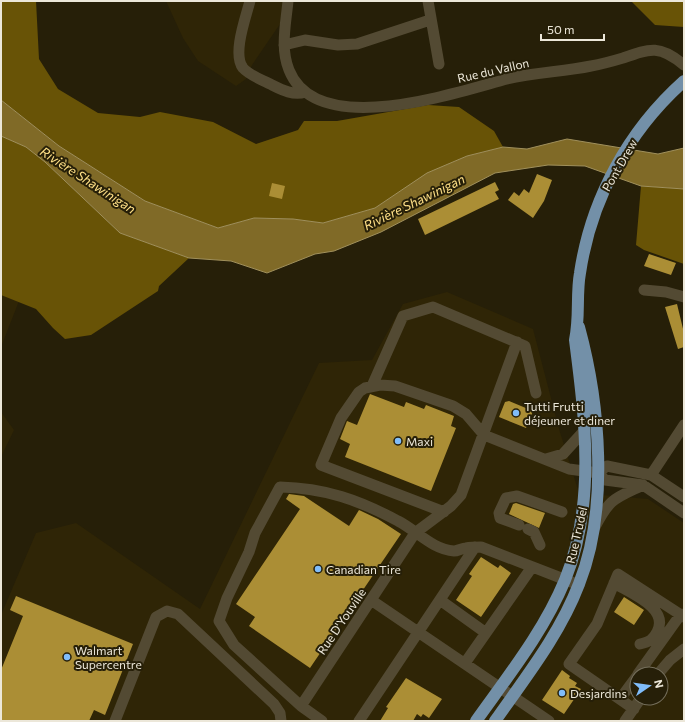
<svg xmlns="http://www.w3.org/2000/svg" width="685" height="722" viewBox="0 0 685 722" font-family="Commissioner,sans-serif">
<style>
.built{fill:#2f2506;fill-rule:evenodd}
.forest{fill:#685306}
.water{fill:#806a27;stroke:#a0905c}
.building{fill:#ab8e35}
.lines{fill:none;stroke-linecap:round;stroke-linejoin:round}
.minor{stroke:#534a33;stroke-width:11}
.major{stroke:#7390a8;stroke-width:12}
.poi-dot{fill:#80bdfa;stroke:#261f08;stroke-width:1.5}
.labels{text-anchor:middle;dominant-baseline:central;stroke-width:4;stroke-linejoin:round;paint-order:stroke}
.street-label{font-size:12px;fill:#ece7d9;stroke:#261f08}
.poi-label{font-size:12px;fill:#ece7d9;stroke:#261f08;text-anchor:start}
.water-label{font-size:13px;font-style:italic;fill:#ffe087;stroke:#261f08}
</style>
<rect width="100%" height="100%" fill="#261f08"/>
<path class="built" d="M 166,1 L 283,1 L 280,24 L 252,65 L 246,79 L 236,86 L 198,61 L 183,38 Z
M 447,292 L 533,329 L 559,429 L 579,493 L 648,499 L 684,523 L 684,721 L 1,721 L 1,615 L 36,533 L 76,523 L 200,609 L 319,363 L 372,360 L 403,304 ZM 637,674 L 661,674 L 661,698 L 637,698 Z
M 3,294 L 19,301 L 1,347 L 1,295 Z
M 1,412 L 14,430 L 1,457 Z"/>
<path class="forest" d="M 1,1 L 36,1 L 39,59 L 58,89 L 98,113 L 140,117 L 160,112 L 213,122 L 256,144 L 298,130 L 304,121 L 337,121 L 428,105 L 459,107 L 494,131 L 503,147 L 467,156 L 428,173 L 375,208 L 323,223 L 293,219 L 254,218 L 218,228 L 145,201 L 59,146 L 1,100 Z
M 631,1 L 684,1 L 684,27 L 655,25 Z
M 1,136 L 26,147 L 45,162 L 120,233 L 189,258 L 159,286 L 158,291 L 91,335 L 65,339 L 53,328 L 36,309 L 1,295 Z
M 641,186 L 684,189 L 684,264 L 644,250 L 636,245 Z"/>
<path class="water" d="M 1,100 L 59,146 L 145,201 L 218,228 L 254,218 L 293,219 L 323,223 L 375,208 L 427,173 L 467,156 L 503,147 L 527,149 L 567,139 L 658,154 L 684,148 L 684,189 L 641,186 L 585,166 L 548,165 L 495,173 L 381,232 L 334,251 L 315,254 L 267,273 L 231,261 L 189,258 L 120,233 L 45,162 L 26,147 L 1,136 Z"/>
<path class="building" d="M 537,174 L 552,180 L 544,201 L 533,218 L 508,200 L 514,192 L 519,196 L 524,189 L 529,193 Z
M 495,182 L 499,190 L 495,192 L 499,199 L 425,235 L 418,219 Z
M 272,183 L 285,186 L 282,199 L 269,196 Z
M 649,254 L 676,263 L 671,275 L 644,266 Z
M 677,304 L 684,333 L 684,347 L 678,349 L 665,307 Z
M 370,394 L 404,407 L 406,402 L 424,409 L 426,405 L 454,416 L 451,426 L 456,428 L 431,491 L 345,457 L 350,444 L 340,439 L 347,421 L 357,425 Z
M 509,401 L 533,411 L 526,428 L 499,417 L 505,402 Z
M 289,494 L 304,496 L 349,526 L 359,510 L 378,519 L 401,534 L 310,668 L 249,626 L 255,617 L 236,604 L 300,509 L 286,499 Z
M 516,503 L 545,513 L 539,528 L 509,514 L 513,504 Z
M 481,557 L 498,568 L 500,565 L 511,573 L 481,617 L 456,600 L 472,576 L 469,574 Z
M 16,596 L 133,644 L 105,715 L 94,710 L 89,721 L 1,721 L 1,670 L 23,616 L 10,610 Z
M 624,597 L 644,610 L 634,625 L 614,612 Z
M 562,670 L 570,676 L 569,678 L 577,683 L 575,686 L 581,689 L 564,714 L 542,700 Z
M 406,678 L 442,699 L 429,718 L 423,714 L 421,717 L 417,714 L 413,721 L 380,721 L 388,708 L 386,707 Z"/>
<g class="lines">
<path class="minor" d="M 250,1 C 246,17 232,54 243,68 C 250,76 263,80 272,85 C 282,90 294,96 305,92
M 288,1 C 286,23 280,48 289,70 C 317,140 454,93 507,79 C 535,72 563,72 591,66 C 602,64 613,61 623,58 C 651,48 660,45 684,65
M 428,1 L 439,64
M 284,45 L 305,40 L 338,45 L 357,44 L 430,20
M 644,290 L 666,292 L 684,297
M 372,386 L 403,316 L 433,307 L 525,346 L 536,393
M 546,459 L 563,454 L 584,431
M 598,473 L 607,466 L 651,475 L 684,497
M 651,475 L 684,425
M 444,512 L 321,465 L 341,418 L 359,392 L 365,388 L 380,385 L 395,386 L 453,406 L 466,414 L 484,435 L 569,469 L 598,473 L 605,480 L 643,485 L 684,513
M 519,525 L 500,518 L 499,513 L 506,498 L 517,496 L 562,512
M 595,527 C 610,498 614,499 643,485
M 528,529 L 534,532 L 540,545
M 614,583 C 630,593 670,608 657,632 C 653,640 649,642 640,644
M 371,600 L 549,721
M 440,600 L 486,633
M 465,663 L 532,567
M 638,674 L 681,614
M 658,674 L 670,660 L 684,649
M 620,699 L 637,676
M 301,706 L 234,645 L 219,621 L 227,598 L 249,552 L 255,533 L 280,487 C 325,488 359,500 398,521 C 416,530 433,550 454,551 C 458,551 462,548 466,548 C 471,547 476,547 481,547 L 579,585
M 634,709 L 569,664 L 597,624 L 618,574 L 684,617
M 115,721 L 156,617 L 167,611 L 178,614 L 274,704 L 280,713 L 281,721
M 322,721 L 301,706 L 415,533 L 451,506 L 461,495 L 517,342
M 359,721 L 475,547
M 625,721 L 641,698"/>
<path class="major" d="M 476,721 C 508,676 544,631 565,580 C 596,504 585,418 575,340 C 580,317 576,295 580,273 C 591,199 628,131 684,81
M 495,721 C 525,678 560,634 579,584 C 609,509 600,404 579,327"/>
</g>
<g class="poi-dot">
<circle cx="516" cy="413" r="4"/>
<circle cx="398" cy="441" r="4"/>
<circle cx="318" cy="569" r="4"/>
<circle cx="67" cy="657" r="4"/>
<circle cx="562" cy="693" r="4"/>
</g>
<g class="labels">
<g class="street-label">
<text transform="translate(493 70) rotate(-13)">Rue du Vallon</text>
<text transform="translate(619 165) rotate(-60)">Pont Drew</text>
<text transform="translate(576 535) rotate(-77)">Rue Trudel</text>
<text transform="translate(341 621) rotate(-56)">Rue D'Youville</text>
</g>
<g class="poi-label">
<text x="524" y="406">Tutti Frutti<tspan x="524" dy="14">déjeuner et diner</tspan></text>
<text x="406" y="441">Maxi</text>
<text x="326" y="569">Canadian Tire</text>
<text x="75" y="650">Walmart<tspan x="75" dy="14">Supercentre</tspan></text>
<text x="570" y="693">Desjardins</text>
</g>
<g class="water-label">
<text transform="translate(88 180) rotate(33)">Rivière Shawinigan</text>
<text transform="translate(414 202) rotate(-26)">Rivière Shawinigan</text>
</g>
</g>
<rect width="685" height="722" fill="none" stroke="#ece7d9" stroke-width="4"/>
<g transform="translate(649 686) rotate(77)"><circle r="19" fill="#261f08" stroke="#756f5c"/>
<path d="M0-3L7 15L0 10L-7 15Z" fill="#80bdfa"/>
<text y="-6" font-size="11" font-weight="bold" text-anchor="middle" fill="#ece7d9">N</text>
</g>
<path d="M541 34v6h63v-6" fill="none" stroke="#ece7d9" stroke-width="2"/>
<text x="547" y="34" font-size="12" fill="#ece7d9" stroke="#261f08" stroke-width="3" paint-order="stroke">50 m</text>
</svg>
